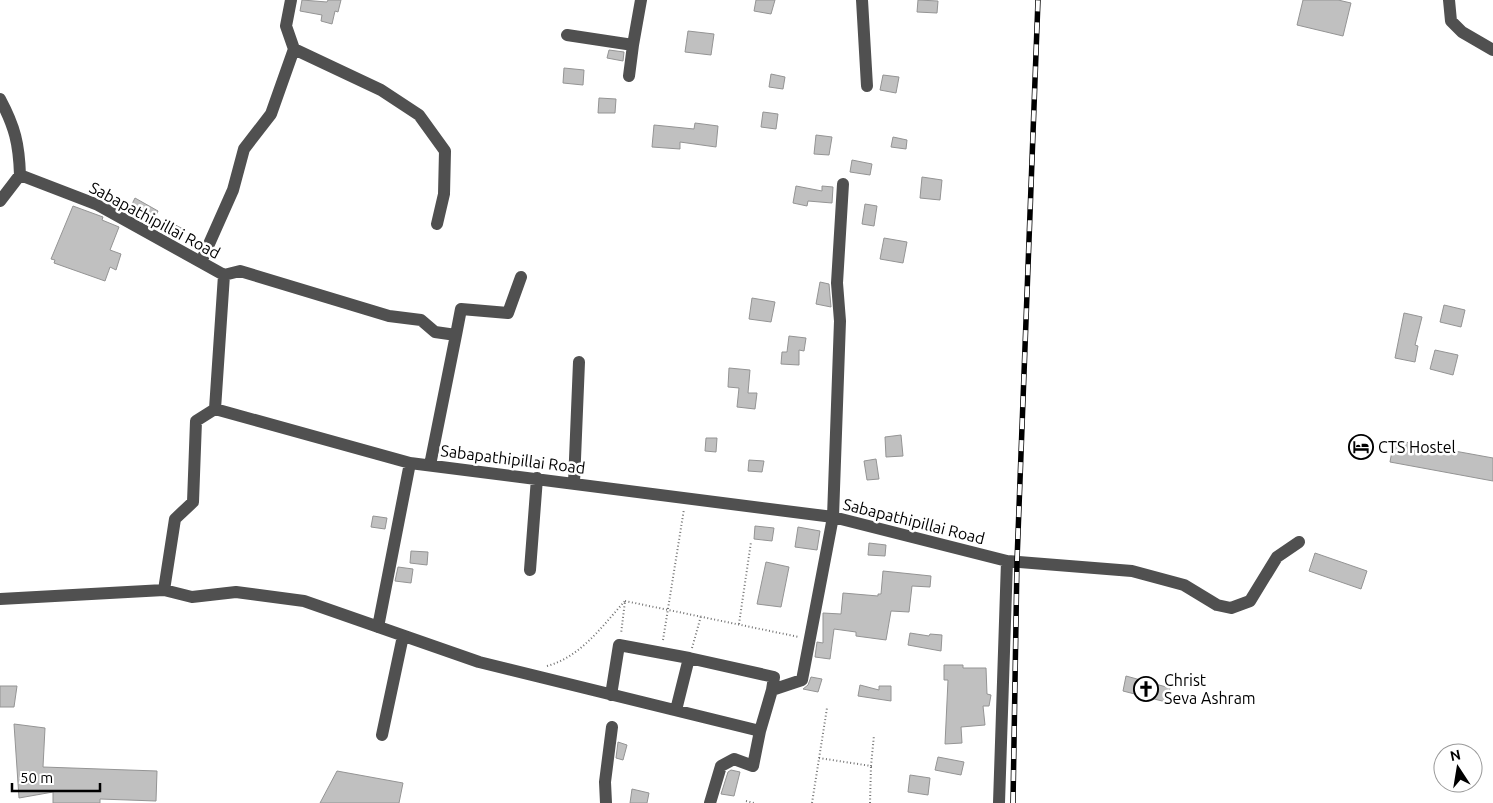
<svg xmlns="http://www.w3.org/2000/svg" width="1493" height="803" viewBox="0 0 1493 803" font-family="Ubuntu,sans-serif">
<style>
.building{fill:#c0c0c0;stroke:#949494}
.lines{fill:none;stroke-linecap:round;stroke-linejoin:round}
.path{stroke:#727272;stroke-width:2;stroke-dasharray:1 2.5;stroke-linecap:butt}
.minor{stroke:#505050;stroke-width:12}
.rail-casing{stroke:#000;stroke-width:5.5}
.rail{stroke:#fff;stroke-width:4;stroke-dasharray:11;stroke-linecap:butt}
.labels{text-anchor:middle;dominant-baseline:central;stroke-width:5;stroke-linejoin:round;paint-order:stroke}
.street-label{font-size:16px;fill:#000;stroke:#fff}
.poi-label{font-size:16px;fill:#000;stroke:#fff;text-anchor:start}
</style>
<rect width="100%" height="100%" fill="#fff"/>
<path class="building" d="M 302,0 L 327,2 L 328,0 L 341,0 L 338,12 L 335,11 L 332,24 L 321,21 L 322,15 L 300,11 Z
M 756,0 L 775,0 L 771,14 L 754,11 Z
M 918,0 L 938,1 L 937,13 L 917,12 Z
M 1303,0 L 1338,0 L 1351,3 L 1343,36 L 1297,25 Z
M 688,31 L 714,34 L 711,55 L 685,52 Z
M 609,50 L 624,52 L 623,61 L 607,58 Z
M 564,68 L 584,70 L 583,85 L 563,83 Z
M 771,74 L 785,77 L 783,89 L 769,87 Z
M 883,75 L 899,77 L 896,93 L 880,90 Z
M 599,98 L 616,99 L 615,113 L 598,113 Z
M 763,112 L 778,114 L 776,129 L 761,127 Z
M 695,123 L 718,126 L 716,147 L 680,142 L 680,149 L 652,147 L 654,125 L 694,129 Z
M 816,135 L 832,137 L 829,155 L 814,154 Z
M 893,137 L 907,140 L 906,149 L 891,147 Z
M 852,160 L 872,164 L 870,175 L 850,172 Z
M 922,177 L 942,180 L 940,200 L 920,198 Z
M 796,186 L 822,191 L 822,186 L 833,187 L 832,203 L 808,201 L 807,206 L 793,203 Z
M 135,198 L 158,211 L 154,219 L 131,206 Z
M 865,204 L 877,206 L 874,226 L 862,224 Z
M 73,206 L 103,217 L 102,220 L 119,227 L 110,250 L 121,254 L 116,270 L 110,267 L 105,281 L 54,263 L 55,260 L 51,259 Z
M 166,220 L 183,229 L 179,237 L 161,229 Z
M 884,238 L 907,242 L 903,263 L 880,259 Z
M 820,282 L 829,284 L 831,307 L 816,304 Z
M 752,298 L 775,302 L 771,322 L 749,319 Z
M 1444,305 L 1465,310 L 1461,327 L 1440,322 Z
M 1404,313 L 1422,317 L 1415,345 L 1418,346 L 1415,362 L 1395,358 Z
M 789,336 L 806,338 L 804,351 L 799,350 L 799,365 L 781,364 L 782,352 L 787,352 Z
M 1435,350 L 1458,355 L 1453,375 L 1430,369 Z
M 729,368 L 750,370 L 748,393 L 757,393 L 755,409 L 737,407 L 739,388 L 728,387 Z
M 901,435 L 903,456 L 886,457 L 885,437 Z
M 706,438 L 717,438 L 716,452 L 705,451 Z
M 1394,440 L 1493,458 L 1493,481 L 1390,462 Z
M 876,459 L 879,479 L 867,480 L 864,461 Z
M 749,460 L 764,461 L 762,472 L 748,471 Z
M 373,516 L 387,518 L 385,529 L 371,527 Z
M 755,526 L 774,528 L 772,541 L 754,539 Z
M 798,527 L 820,531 L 817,550 L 795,547 Z
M 869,543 L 886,545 L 885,556 L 868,555 Z
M 411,551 L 428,552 L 427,565 L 410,563 Z
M 1315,553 L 1367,571 L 1361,589 L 1309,571 Z
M 766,562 L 789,567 L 781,607 L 757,604 Z
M 398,567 L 413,569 L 411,583 L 395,581 Z
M 883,571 L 931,576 L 930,587 L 912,586 L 909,612 L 891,611 L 886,640 L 856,636 L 856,632 L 834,629 L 830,659 L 815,657 L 817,642 L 823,643 L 823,613 L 841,614 L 843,593 L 878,596 L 878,594 L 881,594 Z
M 910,633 L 929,636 L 930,634 L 942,635 L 941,651 L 908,645 Z
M 944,665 L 963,665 L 963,668 L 986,668 L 987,694 L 991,695 L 989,706 L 983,706 L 985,725 L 961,727 L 962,743 L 945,744 L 948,680 L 944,680 Z
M 1126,676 L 1170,688 L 1166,702 L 1123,691 Z
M 811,677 L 822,679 L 818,692 L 803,689 L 808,685 Z
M 860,685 L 879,690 L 879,686 L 891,686 L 891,701 L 858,696 Z
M 0,686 L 17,686 L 14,707 L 0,707 Z
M 14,724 L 45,728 L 43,767 L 157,771 L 156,801 L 100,799 L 100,803 L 53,803 L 53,792 L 19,798 Z
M 618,742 L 627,745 L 623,760 L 616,758 Z
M 938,757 L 964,762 L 961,775 L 935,770 Z
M 731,770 L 740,772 L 734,796 L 721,794 L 728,772 Z
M 337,771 L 403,783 L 399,803 L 320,803 Z
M 910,775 L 930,778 L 928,795 L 908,792 Z
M 632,789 L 649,793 L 647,803 L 630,803 Z"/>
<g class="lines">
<path class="path" d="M 625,601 L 799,637
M 739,624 L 751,542
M 663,640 L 684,509
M 692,648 L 701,616
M 547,666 C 581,657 603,625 625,601 L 621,634
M 819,758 L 871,766 L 874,735
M 746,801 L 754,803
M 812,803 L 827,708
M 870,803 L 871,766"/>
<path class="minor" d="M 291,0 L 286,26 L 294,49
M 862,0 L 867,86
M 1449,0 L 1451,21 L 1462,32 L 1493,50
M 567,35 L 633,45 L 641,0
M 629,76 L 633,45
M 0,99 C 15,127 19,144 20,175 L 98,205 L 224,275 L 215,409 L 410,463 L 833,517 L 1007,561 L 999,803
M 0,201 L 20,175
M 201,262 L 233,190 L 244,149 L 271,114 L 294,49 L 381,90 L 419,115 L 445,151 L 444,194 L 437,224
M 224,275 L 240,271 L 389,316 L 421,320 L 435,332 L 456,335 L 430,465
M 456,335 L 461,309 L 508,313 L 521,277
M 574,483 L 579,362
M 1007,561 L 1132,571 L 1184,585 L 1217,605 L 1231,608 L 1250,601 L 1277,557 L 1299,542
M 530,570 L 537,478
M 164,590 L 175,519 L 193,502 L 196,421 L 215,409
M 0,599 L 164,590 L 192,597 L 236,592 L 304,601 L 479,662 L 760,731 L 772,690 L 802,680 L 833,517 L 840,321 L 837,283 L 843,184
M 378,627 L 410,463
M 611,695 L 619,645 L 689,658
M 676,710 L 689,658 L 774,677 L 772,690
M 382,735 L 403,636
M 606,803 L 605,782 L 612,727
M 710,803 L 721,766 L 734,759 L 753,766 L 760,731"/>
<defs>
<path id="rail" d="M 1013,803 L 1017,561 L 1038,0"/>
</defs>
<use href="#rail" class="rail-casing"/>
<use href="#rail" class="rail"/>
</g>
<defs>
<symbol id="hotel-ring" viewBox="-11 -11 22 22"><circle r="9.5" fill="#fff" stroke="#000" stroke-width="1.5"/><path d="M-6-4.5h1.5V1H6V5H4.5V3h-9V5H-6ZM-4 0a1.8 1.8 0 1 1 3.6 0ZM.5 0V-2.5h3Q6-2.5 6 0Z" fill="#000"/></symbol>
<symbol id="church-ring" viewBox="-11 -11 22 22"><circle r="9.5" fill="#fff" stroke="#000" stroke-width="1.5"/><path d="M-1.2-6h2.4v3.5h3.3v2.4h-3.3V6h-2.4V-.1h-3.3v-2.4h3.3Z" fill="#000"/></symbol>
</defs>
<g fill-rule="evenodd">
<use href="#hotel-ring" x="1347" y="433" width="28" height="28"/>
<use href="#church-ring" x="1132" y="675" width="28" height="28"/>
</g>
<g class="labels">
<g class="street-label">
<text transform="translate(155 220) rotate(28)">Sabapathipillai Road</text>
<text transform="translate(513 459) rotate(7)">Sabapathipillai Road</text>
<text transform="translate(914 521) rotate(14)">Sabapathipillai Road</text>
</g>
<g class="poi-label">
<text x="1378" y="447">CTS Hostel</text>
<text x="1164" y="680">Christ<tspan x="1164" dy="18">Seva Ashram</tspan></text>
</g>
</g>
<g transform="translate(1458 768) rotate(348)"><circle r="24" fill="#ffffff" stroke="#999999"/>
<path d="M0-4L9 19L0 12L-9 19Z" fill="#000000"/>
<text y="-8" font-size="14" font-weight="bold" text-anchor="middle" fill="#000000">N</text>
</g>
<path d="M12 783v8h88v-8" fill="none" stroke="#000000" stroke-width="2.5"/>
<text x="20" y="783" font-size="15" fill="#000000" stroke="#ffffff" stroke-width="4" paint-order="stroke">50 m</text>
</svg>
